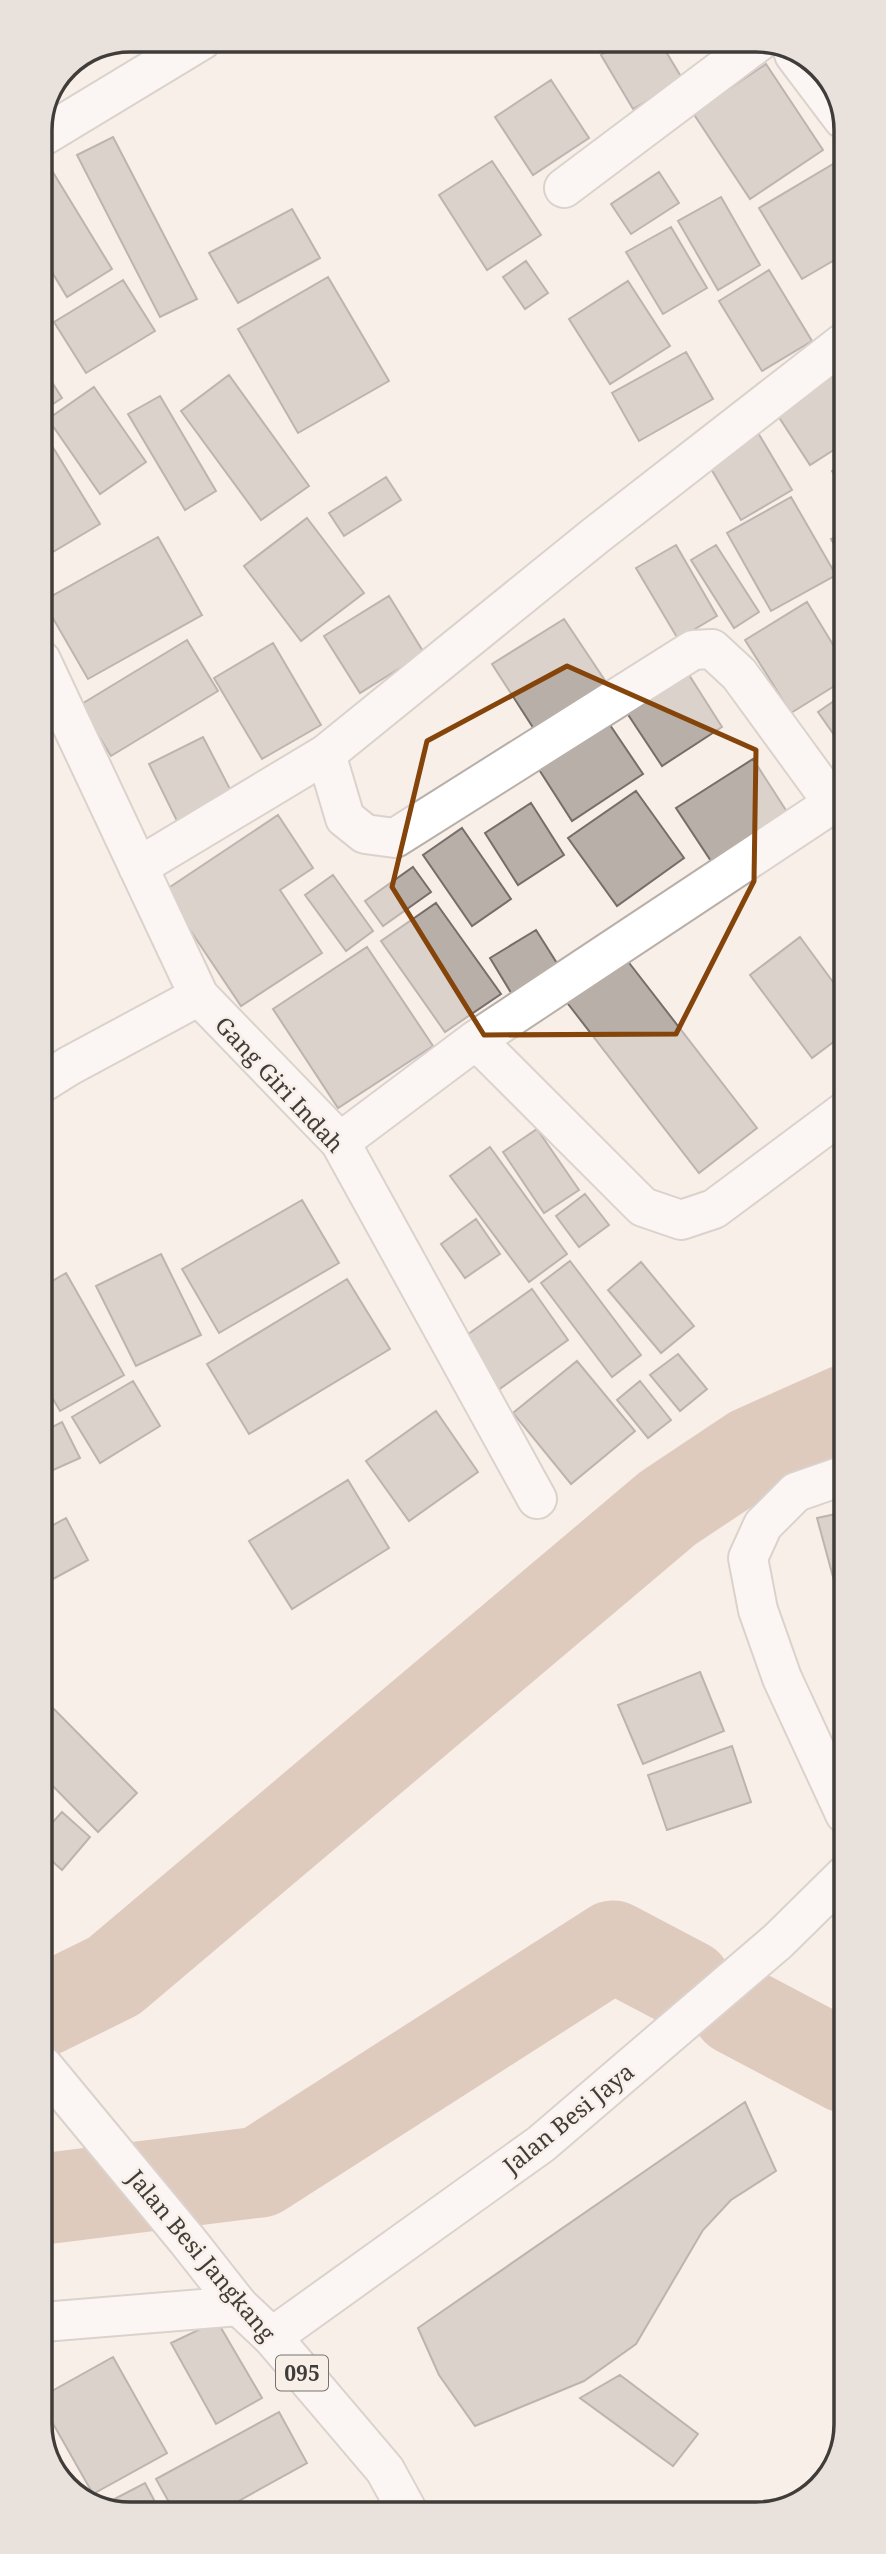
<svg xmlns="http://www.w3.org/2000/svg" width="886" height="2554" viewBox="0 0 886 2554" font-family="'Noto Serif',serif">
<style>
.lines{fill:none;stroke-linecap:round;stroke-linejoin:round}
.river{stroke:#c2a08a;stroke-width:91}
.building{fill:#b8afa9;stroke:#776e69;stroke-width:2}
.minor-casing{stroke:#b8afa9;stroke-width:42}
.primary-casing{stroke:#b8afa9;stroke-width:42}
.minor{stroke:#fff;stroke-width:38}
.primary{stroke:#fff;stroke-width:38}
.marked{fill:none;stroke:#84440a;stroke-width:5;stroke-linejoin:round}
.labels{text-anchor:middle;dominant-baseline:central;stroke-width:5;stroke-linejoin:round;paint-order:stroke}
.shield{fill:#f8efe9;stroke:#76726e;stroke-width:2}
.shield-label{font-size:21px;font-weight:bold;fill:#3f3c39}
.street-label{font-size:23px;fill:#3f3c39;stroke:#f8efe9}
.rim{fill:none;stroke:#3f3c39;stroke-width:3.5}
</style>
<rect width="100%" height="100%" fill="#f8efe9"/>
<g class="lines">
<path class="river" d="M 737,2010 L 845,2067
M 43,2011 L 114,1976 L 668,1508 L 752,1452 L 844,1411
M 43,2199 L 260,2172 L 613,1946 L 687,1985"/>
</g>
<path class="building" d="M 624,40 L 659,40 L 683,80 L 633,109 L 601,55 Z
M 766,64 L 823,150 L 750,199 L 693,113 Z
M 551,80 L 589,138 L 533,175 L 495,117 Z
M 113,137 L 197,299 L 160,317 L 77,155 Z
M 492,161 L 541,235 L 487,270 L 439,195 Z
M 838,161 L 843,169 L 843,255 L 802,279 L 759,208 Z
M 51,169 L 112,269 L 67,297 L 41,254 L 40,175 Z
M 659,172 L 679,203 L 631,234 L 611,204 Z
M 721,197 L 760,265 L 718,290 L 678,221 Z
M 292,209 L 320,258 L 238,303 L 209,253 Z
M 671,227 L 707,288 L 663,314 L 626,252 Z
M 526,261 L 548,293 L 525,309 L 503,277 Z
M 769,270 L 812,341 L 762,371 L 719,301 Z
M 328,277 L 389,381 L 298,433 L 238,329 Z
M 123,280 L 155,331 L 86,373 L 54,322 Z
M 628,281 L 670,346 L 610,384 L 569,319 Z
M 686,352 L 713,399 L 639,441 L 612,393 Z
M 41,365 L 62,398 L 41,412 Z
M 827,369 L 843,395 L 843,444 L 810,465 L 771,405 Z
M 229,375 L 309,486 L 261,520 L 181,411 Z
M 94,387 L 146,462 L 100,494 L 48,419 Z
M 160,396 L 216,491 L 185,510 L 128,414 Z
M 754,426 L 792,490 L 741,520 L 703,455 Z
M 46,436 L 100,524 L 41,559 L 41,439 Z
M 843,464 L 843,488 L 832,471 Z
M 386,477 L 401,500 L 344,536 L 329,513 Z
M 791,497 L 836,575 L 771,611 L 727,533 Z
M 307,518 L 364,593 L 301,641 L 244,566 Z
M 843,532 L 843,559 L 831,539 Z
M 158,537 L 202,615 L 88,679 L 43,601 Z
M 676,545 L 717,616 L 678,639 L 636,568 Z
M 716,545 L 759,612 L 734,628 L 691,560 Z
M 389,596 L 424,653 L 360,693 L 324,636 Z
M 807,602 L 843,661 L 844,680 L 791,713 L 745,640 Z
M 564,619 L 606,682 L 534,729 L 492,664 Z
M 187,640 L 218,691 L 111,756 L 80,705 Z
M 273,643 L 321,725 L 262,759 L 214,678 Z
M 684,667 L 722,727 L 662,766 L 623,707 Z
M 844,694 L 844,749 L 818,712 Z
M 608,722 L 643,774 L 572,821 L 538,768 Z
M 203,737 L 232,793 L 177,821 L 149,764 Z
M 753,759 L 789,815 L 713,864 L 676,808 Z
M 636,791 L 684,858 L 617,906 L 568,838 Z
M 531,803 L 564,855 L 518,885 L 485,833 Z
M 278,815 L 313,868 L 280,890 L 322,953 L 241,1006 L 164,891 Z
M 462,828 L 511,899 L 472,926 L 423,855 Z
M 413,867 L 431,892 L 383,926 L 365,901 Z
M 333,875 L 373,931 L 346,951 L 305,895 Z
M 436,903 L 501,994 L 445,1032 L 381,941 Z
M 536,930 L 560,968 L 513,996 L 490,958 Z
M 800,937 L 844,997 L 844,1034 L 812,1058 L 750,975 Z
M 367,947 L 433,1046 L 338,1108 L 273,1009 Z
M 623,955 L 757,1128 L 699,1173 L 565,1000 Z
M 537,1129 L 579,1190 L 544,1213 L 503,1152 Z
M 490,1147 L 567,1254 L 529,1282 L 450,1176 Z
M 585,1194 L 609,1225 L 579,1247 L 556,1216 Z
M 302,1200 L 339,1263 L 219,1333 L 182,1269 Z
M 476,1219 L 500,1254 L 465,1278 L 441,1244 Z
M 161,1254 L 201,1335 L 136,1366 L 96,1286 Z
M 570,1261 L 641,1355 L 612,1377 L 541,1283 Z
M 641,1262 L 694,1326 L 661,1353 L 608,1290 Z
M 66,1273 L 124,1375 L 60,1411 L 42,1380 L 42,1287 Z
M 347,1279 L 390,1349 L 249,1434 L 207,1364 Z
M 532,1289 L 568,1340 L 494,1393 L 457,1342 Z
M 678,1354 L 707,1389 L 680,1411 L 650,1375 Z
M 577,1361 L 635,1431 L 571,1484 L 513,1413 Z
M 133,1381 L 160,1426 L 100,1463 L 72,1417 Z
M 640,1381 L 671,1420 L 648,1438 L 617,1400 Z
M 436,1411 L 478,1472 L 409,1521 L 366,1461 Z
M 62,1422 L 80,1458 L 42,1475 L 42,1432 Z
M 348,1480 L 389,1548 L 292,1609 L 249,1541 Z
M 845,1512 L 845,1621 L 817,1518 Z
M 66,1518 L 88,1560 L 42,1585 L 42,1531 Z
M 700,1672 L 724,1731 L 643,1764 L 618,1705 Z
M 42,1697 L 137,1793 L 98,1832 L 42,1775 Z
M 732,1746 L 751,1802 L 667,1830 L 648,1775 Z
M 62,1812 L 90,1837 L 62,1870 L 43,1853 L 42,1834 Z
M 745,2102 L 776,2171 L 731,2200 L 703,2230 L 636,2344 L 584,2381 L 475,2426 L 439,2375 L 418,2328 Z
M 217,2321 L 262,2398 L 216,2424 L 171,2343 Z
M 113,2357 L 167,2453 L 93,2494 L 43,2406 L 43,2396 Z
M 620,2375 L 698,2434 L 673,2466 L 580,2398 Z
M 279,2412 L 307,2463 L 217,2513 L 175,2513 L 156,2479 Z
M 67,2471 L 81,2496 L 71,2492 L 61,2474 Z
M 145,2483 L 161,2513 L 124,2514 L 103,2505 Z"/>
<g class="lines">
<defs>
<path id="minor" d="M 794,54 L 843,119
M 40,138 L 202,40
M 564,188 L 761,40
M 41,660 L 199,996 L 340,1142 L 537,1499
M 326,754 L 345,818 L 365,834 L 395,838 L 693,650 L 712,649 L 739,674 L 833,803
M 138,867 L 326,754 L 595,536 L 843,343
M 476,1040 L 643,1207 L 681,1220 L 714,1209 L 844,1112
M 42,1083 L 69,1066 L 199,996
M 340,1142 L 476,1040 L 844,796
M 845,1475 L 796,1492 L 763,1525 L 748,1558 L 758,1610 L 782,1678 L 845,1814
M 43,2322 L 239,2306
M 272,2337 L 541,2144 L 778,1941 L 845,1875"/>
<path id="primary" d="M 43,2066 L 187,2240 L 239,2306 L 272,2337 L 385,2470 L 408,2512"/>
</defs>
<use href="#minor" class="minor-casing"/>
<use href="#primary" class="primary-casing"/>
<use href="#minor" class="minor"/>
<use href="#primary" class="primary"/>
</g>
<path d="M0 0H886V2554H0ZM 567,666 L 756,750 L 754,881 L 676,1034 L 484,1035 L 392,887 L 427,741 Z" fill="#f8efe9" fill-opacity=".55" fill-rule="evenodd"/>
<path class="marked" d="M 567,666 L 756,750 L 754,881 L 676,1034 L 484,1035 L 392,887 L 427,741 Z"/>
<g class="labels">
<rect class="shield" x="276" y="2355.5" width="52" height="35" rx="5"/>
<g class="shield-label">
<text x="302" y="2373">095</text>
</g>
<g class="street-label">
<text transform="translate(280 1084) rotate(47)">Gang Giri Indah</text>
<text transform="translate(568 2118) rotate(-39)">Jalan Besi Jaya</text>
<text transform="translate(202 2255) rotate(50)">Jalan Besi Jangkang</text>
</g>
</g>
<path d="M0 0H886V2554H0ZM130 52H756A78 78 0 0 1 834 130V2424A78 78 0 0 1 756 2502H130A78 78 0 0 1 52 2424V130A78 78 0 0 1 130 52Z" fill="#e9e1db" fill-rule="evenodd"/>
<path class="rim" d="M130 52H756A78 78 0 0 1 834 130V2424A78 78 0 0 1 756 2502H130A78 78 0 0 1 52 2424V130A78 78 0 0 1 130 52Z"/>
</svg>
